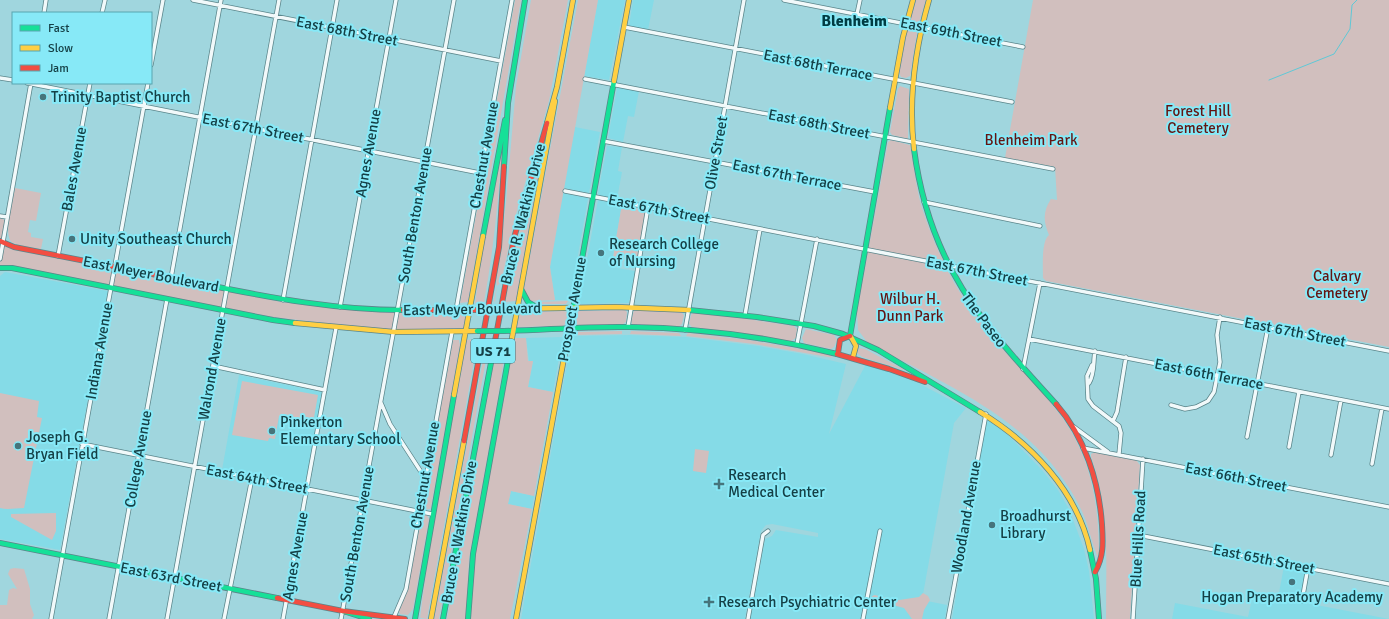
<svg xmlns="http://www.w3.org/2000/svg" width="1389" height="619" viewBox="0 0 1389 619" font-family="Signika,sans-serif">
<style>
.built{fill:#85dbe7}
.green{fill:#d1bfbe}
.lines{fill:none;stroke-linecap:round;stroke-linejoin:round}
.stream{stroke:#5fc8d6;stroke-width:1}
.street-casing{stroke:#5a858a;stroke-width:5}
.fast-casing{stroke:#5a858a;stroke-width:6}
.slow-casing{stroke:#5a858a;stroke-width:6}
.jam-casing{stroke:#5a858a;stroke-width:6}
.street{stroke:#f1f9fa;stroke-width:3.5}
.fast{stroke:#16e098;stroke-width:4.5}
.slow{stroke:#ffcf43;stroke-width:4.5}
.jam{stroke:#f24e42;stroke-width:4.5}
.fast-bridge-casing{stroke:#5a858a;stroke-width:6;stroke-linecap:butt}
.fast-bridge{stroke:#16e098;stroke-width:4.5}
.poi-dot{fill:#46747b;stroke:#87e9f7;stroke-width:1.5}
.labels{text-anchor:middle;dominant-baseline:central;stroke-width:4;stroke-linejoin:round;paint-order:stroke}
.shield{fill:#87e9f7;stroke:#37737b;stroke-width:1}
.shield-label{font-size:14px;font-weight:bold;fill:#154046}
.street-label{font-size:15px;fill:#154046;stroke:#87e9f7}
.poi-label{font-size:15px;fill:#154046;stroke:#87e9f7;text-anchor:start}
.park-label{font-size:15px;fill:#641512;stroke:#87e9f7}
.neighbourhood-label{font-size:16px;font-weight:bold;fill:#003c43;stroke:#87e9f7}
</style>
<rect width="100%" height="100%" fill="#a0d6de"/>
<path class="built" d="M 598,0 L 625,0 L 609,80 L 584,76 Z
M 633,0 L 654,0 L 648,30 L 629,26 Z
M 620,87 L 639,91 L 634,117 L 628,116 L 623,142 L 608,138 L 617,88 Z
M 575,127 L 600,132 L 589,193 L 563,188 Z
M 607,146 L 622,147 L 618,171 L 622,172 L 617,199 L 599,196 L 598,193 Z
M 562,193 L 588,198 L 588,199 L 570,300 L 555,300 L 550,267 Z
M 598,200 L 622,204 L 611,267 L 635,271 L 629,303 L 581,304 L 579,302 Z
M 5,272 L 108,291 L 60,550 L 0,539 L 0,276 Z
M 630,335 L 686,337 L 758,346 L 803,354 L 846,364 L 829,434 L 866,364 L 918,383 L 966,408 L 954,423 L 922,600 L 947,605 L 945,619 L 750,619 L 765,539 L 772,536 L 776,530 L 818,537 L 818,533 L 772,524 L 766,525 L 761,531 L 745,619 L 521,619 L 572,336 Z
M 563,337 L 553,392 L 528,387 L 533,362 L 529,361 L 526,338 Z
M 239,375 L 322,392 L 306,485 L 304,487 L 222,470 Z
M 986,421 L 989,421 L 1006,433 L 1042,470 L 1058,490 L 1069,509 L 1084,549 L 1089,571 L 1094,619 L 952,619 Z
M 511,491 L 534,496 L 532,509 L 508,504 Z
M 1284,566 L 1306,570 L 1301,602 L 1389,619 L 1172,619 L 1175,603 L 1248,617 L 1253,594 L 1278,598 Z"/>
<path class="green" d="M 515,0 L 521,0 L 468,302 L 460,303 Z
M 531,0 L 568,0 L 549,101 L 516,214 L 501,282 L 497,286 L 495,302 L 494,301 L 497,286 L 496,280 L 506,203 L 516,86 Z
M 578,0 L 598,0 L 550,267 L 555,300 L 530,301 L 526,296 L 524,288 Z
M 916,0 L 926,0 L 919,22 L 915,24 L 910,21 Z
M 1033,0 L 1389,0 L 1389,347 L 1046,281 L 1043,278 C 1043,268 1041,241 1049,235 C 1043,221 1043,211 1051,199 L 1057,200 L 1055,167 L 1005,158 Z
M 910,28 L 916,29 L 917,33 L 910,76 L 906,78 L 901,77 L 899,73 L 907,30 Z
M 900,86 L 909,89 L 908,139 L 892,135 L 890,132 L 898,89 Z
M 503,139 C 499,194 494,248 484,302 L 475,303 L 483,245 Z
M 891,140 L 910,145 C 914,166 916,188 922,208 C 934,245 951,282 974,314 C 1001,352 1037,382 1064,420 C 1093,462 1099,509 1099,559 C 1095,554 1088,525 1084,516 C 1079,504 1071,490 1063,479 C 1018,413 937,380 868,343 L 858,330 L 857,312 L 888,142 Z
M 544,145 L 516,301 L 505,302 L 517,240 Z
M 15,188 L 41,193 L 36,221 L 30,220 L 28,232 L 31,233 L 31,237 L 43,239 L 41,249 C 33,248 20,247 13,243 C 2,238 13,199 15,188 Z
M 622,204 L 646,210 L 641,244 L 616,239 Z
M 0,218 L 5,220 L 2,238 L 8,247 L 281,302 C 342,310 403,316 465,313 L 466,315 L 464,330 L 374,329 L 273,317 L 7,266 L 0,266 Z
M 615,247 L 639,252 L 637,263 L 613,259 Z
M 568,301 L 566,304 L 536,304 L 536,302 Z
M 625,310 L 627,312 L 626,322 L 622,325 L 578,325 L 575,323 L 576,314 L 579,311 Z
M 634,310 L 681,312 L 684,315 L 682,324 L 678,327 L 632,324 L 631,321 Z
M 564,311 L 568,313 L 566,323 L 563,326 L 517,327 L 520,312 Z
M 693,313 L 733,317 L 794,326 L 797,329 L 796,338 L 791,341 L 692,327 L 689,324 L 691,315 Z
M 806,329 L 834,335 L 837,340 L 834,347 L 831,349 L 804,343 L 802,338 Z
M 622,331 L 622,334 L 574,335 L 574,333 L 577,332 Z
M 631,331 L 679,333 L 681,336 L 630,334 Z
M 688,333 L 749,340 L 828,354 L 833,358 L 754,344 L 686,336 Z
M 507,338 L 498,398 L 469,559 L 466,619 L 447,619 L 498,339 Z
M 515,338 L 526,338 L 528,361 L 533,361 L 528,387 L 553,392 L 534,496 L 511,491 L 508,504 L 532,509 L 510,619 L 471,619 L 472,572 Z
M 478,339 L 427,619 L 420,618 L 428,556 L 466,340 Z
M 487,339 L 489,339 L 485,354 L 486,360 L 439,619 L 434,619 Z
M 453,340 L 459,340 L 460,346 L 431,507 L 430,509 L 424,510 L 422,508 Z
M 859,348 L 865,349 L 903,369 L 903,370 L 862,357 L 857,353 Z
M 242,381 L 318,395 L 313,423 L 279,416 L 275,439 L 269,438 L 268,441 L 232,435 Z
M 0,393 L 39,401 L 37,417 L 42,418 L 24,508 C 15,508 8,510 0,508 Z
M 695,449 L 709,451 L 706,473 L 693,471 Z
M 1095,452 L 1136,460 L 1140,465 L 1130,619 L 1106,619 C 1106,564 1110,509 1091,457 L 1091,454 Z
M 56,513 L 56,531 L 52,540 L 11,517 L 11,514 Z
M 422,514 L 427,515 L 429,519 L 413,609 L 408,615 L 400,614 L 399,611 L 407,591 Z
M 14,568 L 24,569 L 30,589 L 30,604 L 34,615 L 32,619 L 0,619 L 0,605 L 7,605 L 9,590 L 13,588 L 17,589 L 8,574 L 10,569 Z
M 923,593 L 928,596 L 930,600 L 924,610 L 922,619 L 912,619 L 904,608 L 885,603 L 880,608 L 876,608 L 869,599 L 874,595 L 899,600 L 919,597 Z"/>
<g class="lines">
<path class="stream" d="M 1269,80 L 1334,54 L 1350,29 L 1352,5 L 1357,0"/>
<defs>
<path id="street" d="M 193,0 L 501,61
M 784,0 L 1023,47
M 44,13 L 46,0
M 102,13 L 105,0
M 857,14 L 860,0
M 624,27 L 1012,102
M 151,65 L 163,0
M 0,78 L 13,80
M 585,79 L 1053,169
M 27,83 L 480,173
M 603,141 L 875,192
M 565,191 L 1389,351
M 924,202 L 1040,226
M 0,216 L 7,217
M 58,256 L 90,83
M 0,259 L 31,83
M 171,278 L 221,0
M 283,300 L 337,0
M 340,307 L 396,0
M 456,310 L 512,0
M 745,315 L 760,229
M 628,327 L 648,207
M 685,330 L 744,0
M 1029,339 L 1389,409
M 797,344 L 817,239
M 1092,365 L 1087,376 L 1088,399 L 1093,406 L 1119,426 L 1121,433 L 1119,454
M 213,366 L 325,390
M 1023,369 L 1040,283
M 1089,383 C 1095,374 1093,362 1095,351
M 381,403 L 390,424 L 425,478
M 1171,405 L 1185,409 L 1196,407 L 1208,401 L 1214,392 L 1220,362 L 1217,335 L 1220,317
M 1113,421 L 1117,412 L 1126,357
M 1074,427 L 1108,452
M 1247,437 L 1268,327
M 82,444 L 432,514
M 1289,447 L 1299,392
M 1083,448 L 1389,507
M 1331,455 L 1341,400
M 1372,464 L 1382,408
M 1138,535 L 1389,584
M 1302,601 L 1308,567
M 394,617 L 406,589 L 452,332
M 51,619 L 148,83
M 109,619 L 167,299
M 167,619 L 279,0
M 224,619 L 252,478
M 283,619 L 336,328
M 341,619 L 454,0
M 748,619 L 763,535 L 768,531
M 863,619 L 880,531
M 948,619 L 986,414
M 1133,619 L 1143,459"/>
<path id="fast" d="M 914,149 C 929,264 981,322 1056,404
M 504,166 L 508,103 L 525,0
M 483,236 L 505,120
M 0,268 L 12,268 L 273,320 L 295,323
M 208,285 C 272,298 337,310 403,310
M 521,289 L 528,302 L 538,308
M 573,309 L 614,81
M 689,310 L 757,317 L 814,326 L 843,334 L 878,350 L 980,412
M 504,331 C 546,330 587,326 629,327 C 699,328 769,337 837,354
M 850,336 L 890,108
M 0,543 L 277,598
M 1090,550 L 1096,579 L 1099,619
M 343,611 L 369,619
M 415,619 L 454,395
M 443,619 L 493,352
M 468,619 L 473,554 L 510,349"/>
<path id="slow" d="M 614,81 L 629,0
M 890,108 L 903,37 L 913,0
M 547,123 L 557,87 L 573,0
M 914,149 C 908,98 915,49 929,0
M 504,309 L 616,307 L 689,310
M 295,323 L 394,332 L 477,331
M 851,337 L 856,346 L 853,357
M 510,349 L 555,101
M 454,395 L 483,236
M 980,412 C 1031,443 1077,491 1090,550
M 431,619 L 464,441
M 516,619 L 573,309"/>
<path id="jam" d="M 0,241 L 14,247 L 208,285
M 403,310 L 478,310
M 493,352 L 514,238 L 547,123
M 838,353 L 840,340 L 850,336
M 837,354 L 889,369 L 925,382
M 1056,404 C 1085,437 1099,482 1102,525 C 1103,542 1104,557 1095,572
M 464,441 L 499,247 L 504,166
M 277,598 L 343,611 L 405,619"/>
</defs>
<use href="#street" class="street-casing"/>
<use href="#fast" class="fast-casing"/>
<use href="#slow" class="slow-casing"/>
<use href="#jam" class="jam-casing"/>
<use href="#street" class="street"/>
<use href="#fast" class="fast"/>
<use href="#slow" class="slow"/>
<use href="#jam" class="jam"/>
<defs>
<path id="fast-bridge" d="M 478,310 L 504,309
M 477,331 L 504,331"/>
</defs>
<use href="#fast-bridge" class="fast-bridge-casing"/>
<use href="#fast-bridge" class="fast-bridge"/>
</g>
<g class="poi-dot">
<circle cx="43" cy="97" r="4"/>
<circle cx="72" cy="239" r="4"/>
<circle cx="601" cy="253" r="4"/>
<circle cx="272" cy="431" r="4"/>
<circle cx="18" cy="446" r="4"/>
<path d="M717 478h4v4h4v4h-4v4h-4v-4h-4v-4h4z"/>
<circle cx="992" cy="525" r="4"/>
<circle cx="1292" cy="582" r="4"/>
<path d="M707 596h4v4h4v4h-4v4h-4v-4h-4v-4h4z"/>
</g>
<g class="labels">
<rect class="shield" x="471" y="339" width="44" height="24" rx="3"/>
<g class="shield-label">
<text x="493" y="351">US 71</text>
</g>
<g class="street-label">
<text transform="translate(347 31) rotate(11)">East 68th Street</text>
<text transform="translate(951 32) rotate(11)">East 69th Street</text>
<text transform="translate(818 65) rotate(11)">East 68th Terrace</text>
<text transform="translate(819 124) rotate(11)">East 68th Street</text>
<text transform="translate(253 128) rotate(11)">East 67th Street</text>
<text transform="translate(368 153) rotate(-80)">Agnes Avenue</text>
<text transform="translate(716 153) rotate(-80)">Olive Street</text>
<text transform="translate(484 155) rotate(-80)">Chestnut Avenue</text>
<text transform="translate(74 169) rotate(-80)">Bales Avenue</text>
<text transform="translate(787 175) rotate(11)">East 67th Terrace</text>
<text transform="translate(659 209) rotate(11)">East 67th Street</text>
<text transform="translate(523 214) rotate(-76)">Bruce R. Watkins Drive</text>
<text transform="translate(415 215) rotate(-80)">South Benton Avenue</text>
<text transform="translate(977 271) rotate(11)">East 67th Street</text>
<text transform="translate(151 274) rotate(11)">East Meyer Boulevard</text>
<text transform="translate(472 309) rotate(-1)">East Meyer Boulevard</text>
<text transform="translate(572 309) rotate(-80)">Prospect Avenue</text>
<text transform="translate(984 320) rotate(53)">The Paseo</text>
<text transform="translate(1295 332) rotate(11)">East 67th Street</text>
<text transform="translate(99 351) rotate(-80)">Indiana Avenue</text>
<text transform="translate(212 369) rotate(-80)">Walrond Avenue</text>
<text transform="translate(1209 374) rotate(11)">East 66th Terrace</text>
<text transform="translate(138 459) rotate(-80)">College Avenue</text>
<text transform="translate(425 475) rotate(-80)">Chestnut Avenue</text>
<text transform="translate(1236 477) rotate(11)">East 66th Street</text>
<text transform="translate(257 479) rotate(11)">East 64th Street</text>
<text transform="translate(966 517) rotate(-80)">Woodland Avenue</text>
<text transform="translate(459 532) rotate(-80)">Bruce R. Watkins Drive</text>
<text transform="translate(357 534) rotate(-80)">South Benton Avenue</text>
<text transform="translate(1138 539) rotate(-87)">Blue Hills Road</text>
<text transform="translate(295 556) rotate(-80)">Agnes Avenue</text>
<text transform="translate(1264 559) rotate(11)">East 65th Street</text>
<text transform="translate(171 577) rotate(11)">East 63rd Street</text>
</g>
<g class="poi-label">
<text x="51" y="97">Trinity Baptist Church</text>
<text x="80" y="239">Unity Southeast Church</text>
<text x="609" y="244">Research College<tspan x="609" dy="17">of Nursing</tspan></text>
<text x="280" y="422">Pinkerton<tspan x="280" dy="17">Elementary School</tspan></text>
<text x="26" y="437">Joseph G.<tspan x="26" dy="17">Bryan Field</tspan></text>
<text x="728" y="475">Research<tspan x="728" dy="17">Medical Center</tspan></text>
<text x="1000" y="516">Broadhurst<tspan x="1000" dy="17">Library</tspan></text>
<text x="1292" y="597" text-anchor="middle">Hogan Preparatory Academy</text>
<text x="718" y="602">Research Psychiatric Center</text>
</g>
<g class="park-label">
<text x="1198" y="111">Forest Hill<tspan x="1198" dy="17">Cemetery</tspan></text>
<text x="1031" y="140">Blenheim Park</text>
<text x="1337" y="276">Calvary<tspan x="1337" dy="17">Cemetery</tspan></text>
<text x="910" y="299">Wilbur H.<tspan x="910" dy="17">Dunn Park</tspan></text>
</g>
<g class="neighbourhood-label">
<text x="854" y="21">Blenheim</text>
</g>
</g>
<rect x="12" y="12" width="140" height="72" fill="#87e9f7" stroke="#59a5b0"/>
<rect x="20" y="25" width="20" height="6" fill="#16e098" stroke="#59a5b0"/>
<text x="48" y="32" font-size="12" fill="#154046">Fast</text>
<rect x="20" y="45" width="20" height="6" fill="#ffcf43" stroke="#59a5b0"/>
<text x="48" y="52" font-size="12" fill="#154046">Slow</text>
<rect x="20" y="65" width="20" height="6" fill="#f24e42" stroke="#59a5b0"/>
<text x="48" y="72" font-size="12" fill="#154046">Jam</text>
</svg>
